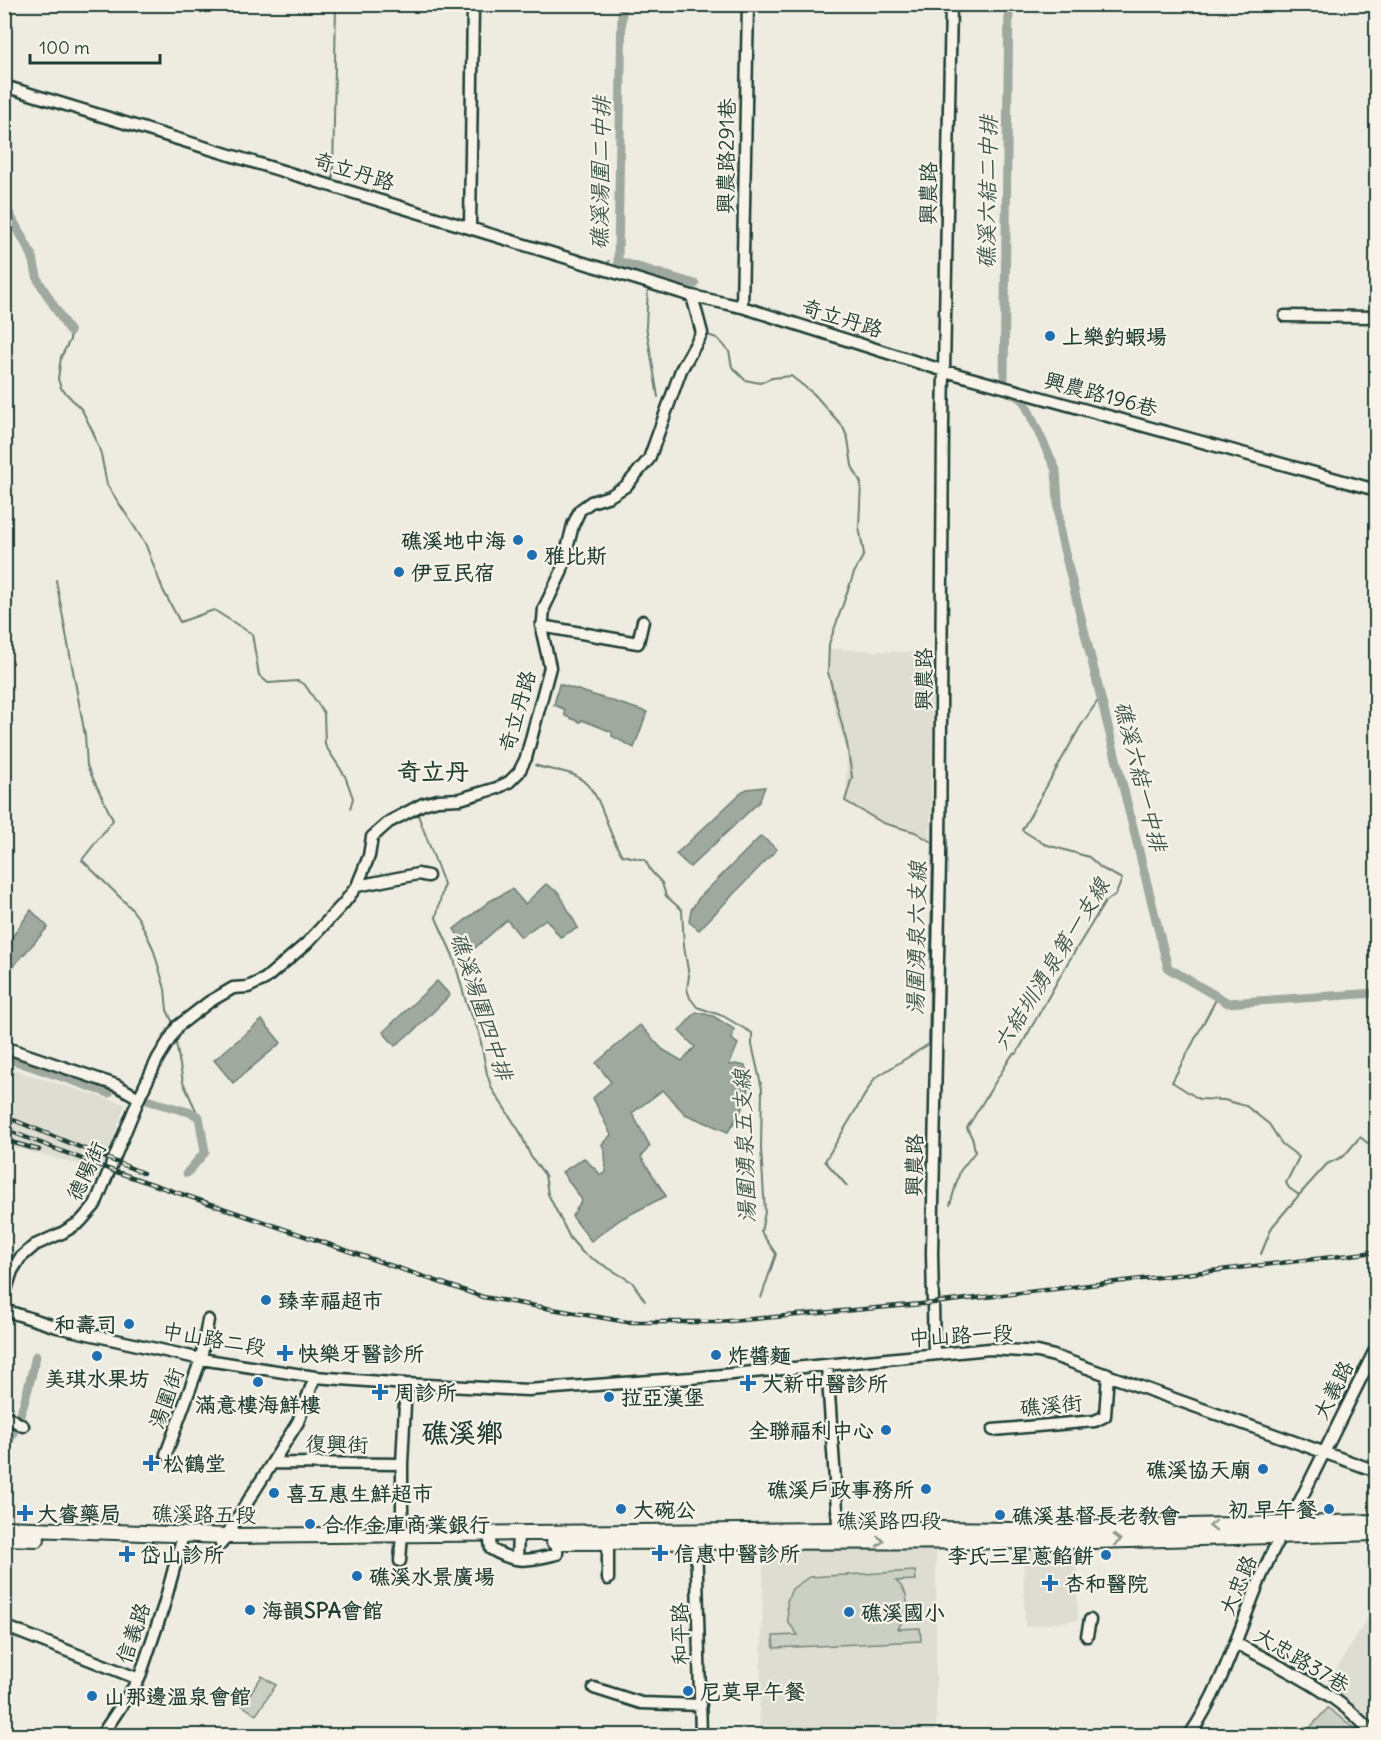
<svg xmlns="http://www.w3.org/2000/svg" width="1381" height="1740" viewBox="0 0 1381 1740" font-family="Delius,'LXGW WenKai TC',sans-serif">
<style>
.built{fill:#ddddd2}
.green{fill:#cccfc4;stroke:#76867c;stroke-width:1.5}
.water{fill:#9fa99f;stroke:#6c7e74;stroke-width:1.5}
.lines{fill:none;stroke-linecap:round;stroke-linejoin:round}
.stream{stroke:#6c7e74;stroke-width:2}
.canal{stroke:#9fa99f;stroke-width:9}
.minor-casing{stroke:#1f3d34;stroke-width:15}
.major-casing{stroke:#1f3d34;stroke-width:18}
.minor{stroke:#f7f3e8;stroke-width:10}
.major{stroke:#f7f3e8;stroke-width:14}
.rail-casing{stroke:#1f3d34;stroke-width:4.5}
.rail{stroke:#f7f3e8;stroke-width:2;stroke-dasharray:7;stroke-linecap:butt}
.oneway{stroke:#8b988e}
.poi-dot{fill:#1f6fb2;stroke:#f7f3e8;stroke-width:2}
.labels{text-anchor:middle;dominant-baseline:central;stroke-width:4.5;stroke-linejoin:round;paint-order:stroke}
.street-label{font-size:21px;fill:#1f3d34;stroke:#f7f3e8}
.poi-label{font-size:21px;font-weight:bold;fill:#1f3d34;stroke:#f7f3e8;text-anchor:start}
.water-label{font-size:22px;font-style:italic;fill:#3f584f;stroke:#f7f3e8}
.quarter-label{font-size:24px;font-weight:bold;fill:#1f3d34;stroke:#f7f3e8}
.district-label{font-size:27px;font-weight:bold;fill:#1f3d34;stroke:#f7f3e8}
</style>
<rect width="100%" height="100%" fill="#eeece1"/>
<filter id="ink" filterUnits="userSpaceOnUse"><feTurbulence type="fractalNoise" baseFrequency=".0167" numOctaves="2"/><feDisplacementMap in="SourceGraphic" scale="12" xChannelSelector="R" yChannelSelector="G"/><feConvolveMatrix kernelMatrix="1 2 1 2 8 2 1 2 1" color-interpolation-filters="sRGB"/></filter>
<g filter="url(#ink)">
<path class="built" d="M 830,649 L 935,653 L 930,839 L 904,827 L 872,819 L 846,801 L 847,751 L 836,717 L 829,683 Z
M 4,1065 L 26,1074 L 125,1104 L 103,1171 L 5,1145 Z
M 1023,1545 L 1076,1545 L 1078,1620 L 1025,1627 Z
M 764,1548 L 936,1548 L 936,1735 L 759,1736 Z
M 1376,1604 L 1376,1730 L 1367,1719 L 1326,1686 Z"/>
<path class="green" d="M 915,1571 L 916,1580 L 896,1581 C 913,1595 908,1612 898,1629 L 920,1628 L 921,1641 L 774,1648 L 773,1636 L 798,1635 L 788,1622 L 787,1601 L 792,1589 L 809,1577 Z
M 262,1676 L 276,1685 L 256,1715 L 242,1705 Z
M 1328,1708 L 1364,1735 L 1303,1735 Z"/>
<path class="water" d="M 559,684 L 647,712 L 634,748 L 612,736 L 612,732 L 582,720 L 580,722 L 565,716 L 564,709 L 554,705 Z
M 765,787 L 759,802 L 690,867 L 676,854 L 743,791 L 747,789 Z
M 761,836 L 777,849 L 699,930 L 689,922 L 691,910 L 698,899 Z
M 546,884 L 559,893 L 578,928 L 560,937 L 546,919 L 521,937 L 507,920 L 469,953 L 454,929 L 490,901 L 512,889 L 525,904 Z
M 31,910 L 48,927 L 12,968 L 5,962 L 5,947 Z
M 437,981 L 450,995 L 411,1034 L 409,1034 L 395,1046 L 383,1032 Z
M 696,1012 L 713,1016 L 734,1029 L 732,1039 L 738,1044 L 729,1065 L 736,1064 L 745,1066 C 756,1093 742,1109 728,1132 L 685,1114 L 663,1090 L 632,1113 L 650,1146 L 641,1157 L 666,1196 L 621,1219 L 591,1241 L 572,1216 L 582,1200 L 562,1172 L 584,1158 L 601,1175 L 606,1172 L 605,1153 L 602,1144 L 611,1135 L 593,1098 L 611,1082 L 596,1063 L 640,1025 L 662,1049 L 682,1061 L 695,1047 L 679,1031 Z
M 262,1020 L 281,1043 L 233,1083 L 214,1060 Z"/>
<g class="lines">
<path class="stream" d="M 333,178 L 336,4
M 607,267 L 609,261
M 648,287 L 646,326 L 658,397
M 716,307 L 737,313
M 70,332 L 70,340 L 61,357 L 58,379 L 61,388 L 82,410 L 93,432 L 101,454 L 107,485 L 145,543 L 163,590 L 180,622 L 214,610 L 252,634 L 259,675 L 268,683 L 298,681 L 305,685 L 324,713 L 325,745 L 345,776 L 353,798 L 350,809
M 704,334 L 717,338 L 729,351 L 732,367 L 745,380 L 760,383 L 772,378 L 791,376 L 814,394 L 843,427 L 848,439 L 852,466 L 861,483 L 859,527 L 864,554 L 854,573 L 829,644 L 828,672 L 847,744 L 852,777 L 845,801 L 883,823 L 915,832 L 933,843 L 929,1044 L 875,1078 L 825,1161 L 847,1186
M 1023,399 L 1376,496
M 56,580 L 85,735 L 87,766 L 113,820 L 82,860 L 131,908 L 139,919 L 153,948 L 165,989 L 167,1010 L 174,1025
M 935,650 L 937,560
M 535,765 C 548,771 563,769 576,776 C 605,792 604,830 622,855 L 645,860 L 651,871 L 662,883 L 666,896 L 682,910 L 684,946 L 689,976 L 687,989 L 690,998 L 697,1007 L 723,1016 L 752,1033 L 752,1045 L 762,1089 L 761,1149 L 765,1212 L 761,1232 L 776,1254 L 761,1298
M 418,815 L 444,884 L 436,918 L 453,956 L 466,1002 L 479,1032 L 487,1074 L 492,1089 L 520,1132 L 531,1157 L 545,1175 L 548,1194 L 570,1238 L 583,1253 L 632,1282 L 645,1301
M 933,843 L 935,739
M 1219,994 L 1172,1082 L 1199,1099 L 1224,1100 L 1246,1106 L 1269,1124 L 1282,1144 L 1299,1157 L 1286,1183 L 1289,1188 L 1299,1195
M 175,1037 L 183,1082 L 199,1117
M 950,1205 L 960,1171 L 975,1152 L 973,1140 L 967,1128 L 1012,1055 L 1017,1053 L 1067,964 L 1105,902 L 1116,894 L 1122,879 L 1101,868 L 1089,857 L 1044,844 L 1022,830 L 1080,727 L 1101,696
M 1261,1254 L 1272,1227 L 1299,1195 L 1327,1164 L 1344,1156 L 1360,1137 L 1374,1148 L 1376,1147"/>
<path class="canal" d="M 622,4 L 618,261 L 695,284
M 4,204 L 32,255 L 38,280 L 70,332
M 1004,380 L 1009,4
M 1010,393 L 1023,399 L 1056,470 L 1060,533 L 1168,968 L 1228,1003 L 1376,993
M 4,1057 L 109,1093
M 146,1100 L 192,1113 L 199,1117 L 205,1152 L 187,1173
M 4,1451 C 21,1421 28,1390 36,1356"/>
<defs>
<path id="minor" d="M 4,86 L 692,296 L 742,307 L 945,371 L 1376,490
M 470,227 L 473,4
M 742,307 L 748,4
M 1285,316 L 1376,317
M 541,626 L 638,643 L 643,621
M 357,886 L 418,874 L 428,876
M 4,1047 L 116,1085 L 139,1098
M 4,1296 L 12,1271 L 20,1258 L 35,1245 L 62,1233 L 80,1222 L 95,1205 L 139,1098 L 158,1058 L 178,1026 L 209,1002 L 233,988 L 248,987 L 265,979 L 307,943 L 344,903 L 357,886 L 369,856 L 372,837 L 389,822 L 423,804 L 438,800 L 460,799 L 497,788 L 509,782 L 519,772 L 526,758 L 550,667 L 542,632 L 544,608 L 561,573 L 573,525 L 580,510 L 591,502 L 610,496 L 626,486 L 649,459 L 681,370 L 702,333 L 692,296
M 4,1310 L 57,1327 L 201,1359 L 315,1377 L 406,1384 L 528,1390 L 691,1378 L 990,1349 L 1038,1352 L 1054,1356 L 1376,1471
M 934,1354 L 932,1253 L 940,860 L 943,424 L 951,4
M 827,1365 L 839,1538
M 4,1415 L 23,1426
M 993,1430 L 1095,1421 L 1105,1416 L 1108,1374
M 166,1454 L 201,1359 L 208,1320
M 273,1463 L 402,1464
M 489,1533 L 491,1549 C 516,1564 529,1561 557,1554 L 558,1537
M 696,1535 L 701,1736
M 608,1536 L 608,1579
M 221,1544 L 298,1422 L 315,1377
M 517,1559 L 518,1533
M 400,1561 L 402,1534 L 402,1464 L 406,1384
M 4,1626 L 139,1679
M 1087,1636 L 1090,1620
M 1235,1643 C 1278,1665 1345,1697 1374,1736
M 594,1688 L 641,1703 L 701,1705
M 101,1736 L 139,1679 L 164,1605 L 183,1535
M 1189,1736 C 1236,1668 1248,1584 1293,1515 L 1376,1348"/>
<path id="major" d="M 4,1528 L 226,1536 L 941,1529 L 1009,1530 L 1376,1522
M 4,1538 L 37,1539
M 554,1542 L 1094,1541 L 1376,1533"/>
</defs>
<use href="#minor" class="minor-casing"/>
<use href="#major" class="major-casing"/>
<use href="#minor" class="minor"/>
<use href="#major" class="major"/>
<defs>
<path id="rail" d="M 4,1116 L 143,1173
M 4,1129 L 111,1170 L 483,1297 L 627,1322 L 719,1322 L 933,1303 L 1376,1252
M 4,1140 L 39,1150"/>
</defs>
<use href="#rail" class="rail-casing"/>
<use href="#rail" class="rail"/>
</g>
<defs><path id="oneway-chevron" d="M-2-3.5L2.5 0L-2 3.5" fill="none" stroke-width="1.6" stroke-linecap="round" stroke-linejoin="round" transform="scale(1.5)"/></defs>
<g class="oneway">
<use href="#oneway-chevron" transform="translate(1213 1526) rotate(179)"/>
<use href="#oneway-chevron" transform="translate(1117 1540) rotate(-2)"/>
<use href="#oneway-chevron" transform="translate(880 1541)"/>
</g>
</g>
<g class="poi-dot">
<circle cx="1050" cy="336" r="6"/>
<circle cx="518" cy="540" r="6"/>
<circle cx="532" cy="555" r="6"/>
<circle cx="399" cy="572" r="6"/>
<circle cx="266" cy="1300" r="6"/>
<circle cx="129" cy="1324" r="6"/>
<path d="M282 1344h6v6h6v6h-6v6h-6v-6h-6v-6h6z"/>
<circle cx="716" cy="1355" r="6"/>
<circle cx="97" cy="1356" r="6"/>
<circle cx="258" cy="1382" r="6"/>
<path d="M745 1374h6v6h6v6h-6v6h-6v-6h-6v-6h6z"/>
<path d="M377 1383h6v6h6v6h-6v6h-6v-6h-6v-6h6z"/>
<circle cx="609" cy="1397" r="6"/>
<circle cx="886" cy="1430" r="6"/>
<path d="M148 1454h6v6h6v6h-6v6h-6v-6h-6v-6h6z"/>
<circle cx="1263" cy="1469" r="6"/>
<circle cx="926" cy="1489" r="6"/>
<circle cx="274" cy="1493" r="6"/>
<circle cx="621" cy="1509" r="6"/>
<circle cx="1329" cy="1509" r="6"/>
<path d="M22 1504h6v6h6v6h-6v6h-6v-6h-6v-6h6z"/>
<circle cx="1000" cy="1515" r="6"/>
<circle cx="310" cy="1524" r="6"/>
<path d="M657 1544h6v6h6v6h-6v6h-6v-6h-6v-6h6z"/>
<path d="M124 1545h6v6h6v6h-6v6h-6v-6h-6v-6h6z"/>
<circle cx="1106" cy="1555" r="6"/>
<circle cx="357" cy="1576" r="6"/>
<path d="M1047 1574h6v6h6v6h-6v6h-6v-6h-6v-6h6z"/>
<circle cx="250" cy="1610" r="6"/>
<circle cx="849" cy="1612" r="6"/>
<circle cx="688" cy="1691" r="6"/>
<circle cx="92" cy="1696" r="6"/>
</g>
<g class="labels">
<g class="street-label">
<text transform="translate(726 156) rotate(-89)">興農路291巷</text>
<text transform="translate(354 171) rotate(17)">奇立丹路</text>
<text transform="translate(928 193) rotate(-89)">興農路</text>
<text transform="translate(842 318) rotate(17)">奇立丹路</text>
<text transform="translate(1101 394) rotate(15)">興農路196巷</text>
<text transform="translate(923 679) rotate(-90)">興農路</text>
<text transform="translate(517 711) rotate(-74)">奇立丹路</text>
<text transform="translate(914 1165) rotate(-89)">興農路</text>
<text transform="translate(86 1171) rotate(-64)">德陽街</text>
<text transform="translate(961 1335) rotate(-3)">中山路一段</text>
<text transform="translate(214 1339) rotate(10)">中山路二段</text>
<text transform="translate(1333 1390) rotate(-63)">大義路</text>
<text transform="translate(166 1398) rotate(-70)">湯圍街</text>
<text transform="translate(1051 1405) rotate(-5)">礁溪街</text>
<text transform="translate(337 1444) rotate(1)">復興街</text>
<text transform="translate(204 1514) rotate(1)">礁溪路五段</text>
<text x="889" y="1520">礁溪路四段</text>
<text transform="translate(1238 1585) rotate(-67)">大忠路</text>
<text transform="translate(133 1633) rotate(-71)">信義路</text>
<text transform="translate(680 1634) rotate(-91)">和平路</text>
<text transform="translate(1302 1660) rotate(31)">大忠路37巷</text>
</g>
<g class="poi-label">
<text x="1062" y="336">上樂釣蝦場</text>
<text x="506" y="540" text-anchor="end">礁溪地中海</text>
<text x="544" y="555">雅比斯</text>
<text x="411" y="572">伊豆民宿</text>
<text x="278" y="1300">臻幸福超市</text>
<text x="117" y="1324" text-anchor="end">和壽司</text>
<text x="298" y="1353">快樂牙醫診所</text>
<text x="728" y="1355">炸醬麵</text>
<text x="97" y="1378" text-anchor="middle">美琪水果坊</text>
<text x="762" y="1383">大新中醫診所</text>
<text x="394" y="1392">周診所</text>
<text x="621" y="1397">拉亞漢堡</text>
<text x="258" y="1404" text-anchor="middle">滿意樓海鮮樓</text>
<text x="874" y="1430" text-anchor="end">全聯福利中心</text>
<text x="163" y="1463">松鶴堂</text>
<text x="1251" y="1469" text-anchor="end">礁溪協天廟</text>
<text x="914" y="1489" text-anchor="end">礁溪戶政事務所</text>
<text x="286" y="1493">喜互惠生鮮超市</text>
<text x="633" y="1509">大碗公</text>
<text x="1317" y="1509" text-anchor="end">初 早午餐</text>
<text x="37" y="1513">大睿藥局</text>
<text x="1012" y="1515">礁溪基督長老教會</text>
<text x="322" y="1524">合作金庫商業銀行</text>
<text x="674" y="1553">信惠中醫診所</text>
<text x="140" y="1554">岱山診所</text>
<text x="1094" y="1555" text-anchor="end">李氏三星蔥餡餅</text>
<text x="369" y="1576">礁溪水景廣場</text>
<text x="1064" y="1583">杏和醫院</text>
<text x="262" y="1610">海韻SPA會館</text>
<text x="861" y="1612">礁溪國小</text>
<text x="700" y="1691">尼莫早午餐</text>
<text x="104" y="1696">山那邊溫泉會館</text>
</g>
<g class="water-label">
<text transform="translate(600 173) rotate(-89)">礁溪湯圍二中排</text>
<text transform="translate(987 192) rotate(-89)">礁溪六結二中排</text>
<text transform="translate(1141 776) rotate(76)">礁溪六結一中排</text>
<text transform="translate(916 938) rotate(-89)">湯圍湧泉六支線</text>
<text transform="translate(1051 964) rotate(-58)">六結圳湧泉第一支線</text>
<text transform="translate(482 1006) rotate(72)">礁溪湯圍四中排</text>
<text transform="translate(744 1146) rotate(-92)">湯圍湧泉五支線</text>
</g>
<g class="quarter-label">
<text x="433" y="771">奇立丹</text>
</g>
<g class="district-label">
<text x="462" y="1432">礁溪鄉</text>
</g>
</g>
<rect width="1381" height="1740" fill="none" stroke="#f7f3e8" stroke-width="24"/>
<rect x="12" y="12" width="1357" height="1716" fill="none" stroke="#1f3d34" stroke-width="2" filter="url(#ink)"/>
<path d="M30 54v9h130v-9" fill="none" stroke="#1f3d34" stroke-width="3"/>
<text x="39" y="54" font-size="18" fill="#1f3d34" stroke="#f7f3e8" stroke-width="4.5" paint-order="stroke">100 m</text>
</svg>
